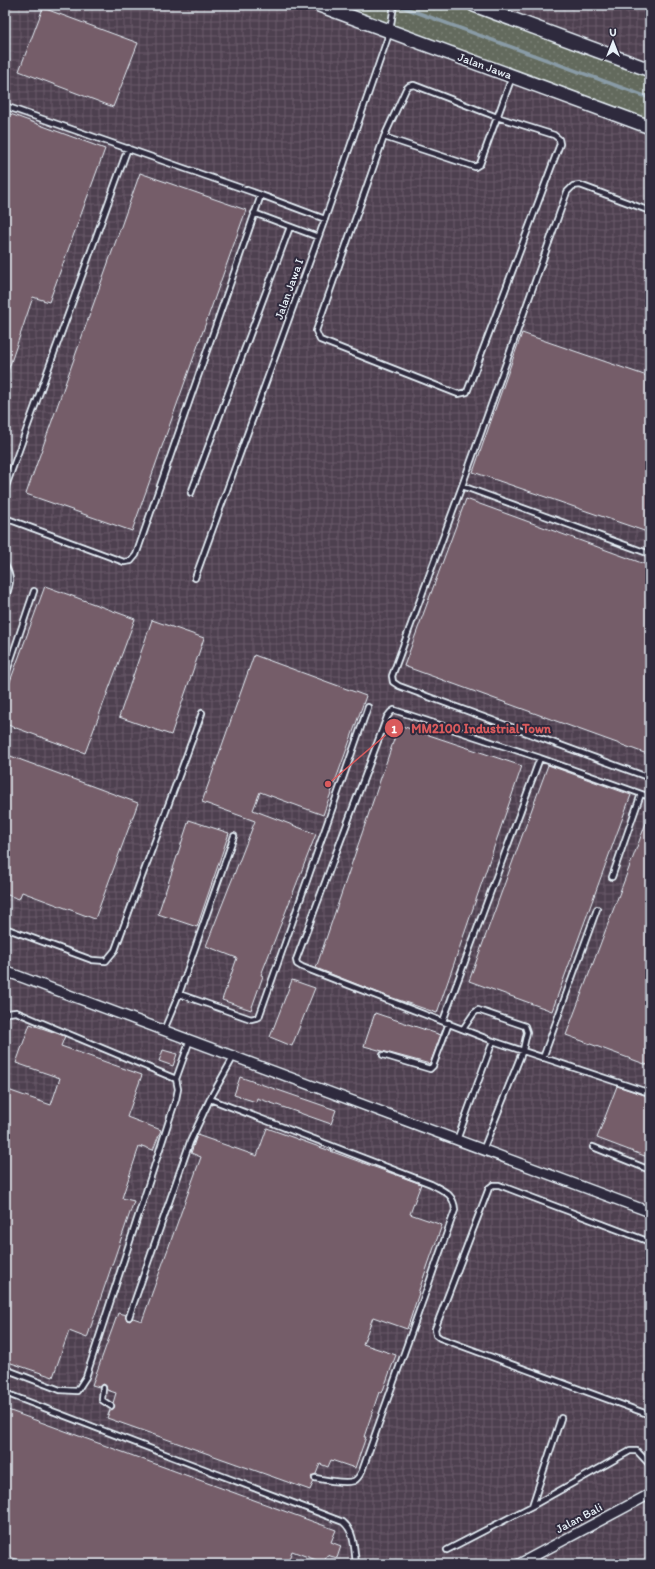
<svg xmlns="http://www.w3.org/2000/svg" width="655" height="1569" viewBox="0 0 655 1569" font-family="Itim,sans-serif">
<style>
.industrial{fill:url(#industrial-grid)}
.grass{fill:url(#grass-dots);stroke:#a6aeaa}
.lines{fill:none;stroke-linecap:round;stroke-linejoin:round}
.stream{stroke:#899ba6;stroke-width:3.5}
.building{fill:#755d69;stroke:#e8f1f8}
.lane-casing{stroke:#e8f1f8;stroke-width:8}
.street-casing{stroke:#e8f1f8;stroke-width:12}
.secondary-casing{stroke:#e8f1f8;stroke-width:16}
.lane{stroke:#2f2a3d;stroke-width:4.5}
.street{stroke:#2f2a3d;stroke-width:9}
.secondary{stroke:#2f2a3d;stroke-width:13}
.labels{text-anchor:middle;dominant-baseline:central;stroke-width:4;stroke-linejoin:round;paint-order:stroke}
.street-label{font-size:12px;fill:#e8f1f8;stroke:#2f2a3d}
.leader{fill:none;stroke:#da5a5c;stroke-width:1.5}
.callout-dot{fill:#da5a5c;stroke:#2f2a3d;stroke-width:1.5}
.mark-label{font-size:12px;text-anchor:middle;font-weight:bold;fill:#fff}
.callout-label{font-size:13px;text-anchor:middle;font-weight:bold;fill:#da5a5c;stroke:#2f2a3d;stroke-width:4;stroke-linejoin:round;paint-order:stroke}
</style>
<defs>
<pattern id="industrial-grid" width="8" height="8" patternUnits="userSpaceOnUse"><rect width="8" height="8" fill="#4e4050"/><path d="M0 4h8M4 0v8" fill="none" stroke="#685c6a"/></pattern>
<pattern id="grass-dots" width="8" height="8" patternUnits="userSpaceOnUse"><rect width="8" height="8" fill="#646a5d"/><path d="M2 2h.1M6 6h.1" fill="none" stroke="#7a8075" stroke-width="1.8" stroke-linecap="round"/></pattern>
</defs>
<rect width="100%" height="100%" fill="#3d3446"/>
<filter id="ink" filterUnits="userSpaceOnUse"><feTurbulence type="fractalNoise" baseFrequency=".025" numOctaves="2"/><feDisplacementMap in="SourceGraphic" scale="8" xChannelSelector="R" yChannelSelector="G"/><feConvolveMatrix kernelMatrix="1 2 1 2 8 2 1 2 1" color-interpolation-filters="sRGB"/></filter>
<g filter="url(#ink)">
<path class="industrial" d="M 5,5 L 650,5 L 650,1564 L 5,1564 Z"/>
<path class="grass" d="M 319,5 L 473,5 L 650,70 L 650,127 Z"/>
<g class="lines">
<path class="stream" d="M 397,5 L 650,98"/>
</g>
<path class="building" d="M 43,8 L 138,43 L 113,107 L 19,71 Z
M 5,112 L 105,149 L 49,302 L 33,297 L 7,374 L 5,374 Z
M 140,173 L 246,210 L 132,531 L 26,494 Z
M 522,333 L 650,377 L 650,533 L 473,472 Z
M 466,499 L 650,566 L 650,755 L 404,666 Z
M 45,586 L 135,619 L 85,753 L 5,724 L 5,695 Z
M 152,620 L 204,638 L 171,735 L 119,717 Z
M 254,655 L 366,696 L 323,815 L 260,792 L 253,810 L 316,834 L 261,975 L 263,976 L 251,1010 L 222,1000 L 237,958 L 206,946 L 255,821 L 202,802 Z
M 399,725 L 522,766 L 437,1013 L 384,995 L 316,968 Z
M 5,754 L 138,803 L 95,919 L 22,892 L 19,899 L 5,894 Z
M 548,765 L 631,795 L 552,1011 L 469,981 Z
M 649,815 L 650,816 L 650,1066 L 566,1035 Z
M 189,820 L 229,833 L 197,927 L 158,914 Z
M 292,980 L 315,988 L 292,1046 L 270,1037 Z
M 375,1013 L 441,1035 L 430,1064 L 364,1046 Z
M 30,1024 L 65,1036 L 61,1046 L 142,1075 L 127,1117 L 161,1130 L 153,1150 L 142,1146 L 141,1148 L 139,1147 L 122,1198 L 134,1201 L 87,1338 L 69,1331 L 53,1377 L 5,1361 L 5,1089 L 51,1105 L 60,1078 L 16,1063 Z
M 163,1050 L 177,1054 L 173,1066 L 159,1061 Z
M 240,1077 L 336,1110 L 331,1124 L 257,1098 L 256,1102 L 234,1095 Z
M 617,1086 L 650,1097 L 650,1158 L 597,1138 Z
M 267,1128 L 421,1184 L 410,1214 L 442,1225 L 418,1293 L 419,1293 L 407,1329 L 373,1317 L 363,1344 L 396,1355 L 382,1393 L 379,1392 L 364,1437 L 366,1437 L 355,1468 L 331,1460 L 328,1467 L 320,1464 L 316,1474 L 311,1477 L 314,1481 L 310,1490 L 107,1418 L 110,1410 L 114,1408 L 114,1405 L 113,1403 L 116,1393 L 107,1390 L 106,1386 L 104,1384 L 101,1385 L 99,1387 L 92,1385 L 118,1313 L 126,1315 L 127,1320 L 130,1321 L 133,1318 L 142,1321 L 201,1157 L 191,1153 L 197,1135 L 257,1156 Z
M 5,1409 L 336,1530 L 331,1542 L 341,1546 L 337,1558 L 327,1555 L 324,1563 L 292,1551 L 287,1564 L 29,1564 L 5,1555 Z"/>
<g class="lines">
<defs>
<path id="lane" d="M 414,85 L 497,117 L 554,135 L 559,139 L 560,144 L 467,392 L 458,394 L 320,340 L 316,331 L 384,137 L 406,89 L 409,86 Z
M 5,106 L 261,195 L 136,555 L 131,561 L 124,562 L 5,518
M 384,137 L 475,167 L 480,164 L 512,77
M 261,195 L 325,219
M 650,211 L 580,185 L 573,186 L 567,192 L 462,486 L 392,676 L 393,682 L 399,686 L 650,778
M 254,213 L 318,237
M 462,486 L 650,554
M 5,489 L 128,148
M 191,493 L 290,227
M 5,565 C 13,579 10,585 5,599
M 195,578 L 325,219 L 390,31 L 394,5
M 5,677 L 34,591
M 650,797 L 540,758 L 394,710 L 391,712 L 387,717 L 296,960 L 297,964 L 302,967 L 493,1041 L 650,1093
M 612,877 L 641,794
M 5,928 L 92,960 L 106,961 L 115,950 L 202,713
M 179,994 L 251,1019 L 259,1017 L 368,707
M 5,1015 L 8,1013 L 16,1012 L 176,1079
M 443,1021 L 540,758
M 463,1029 L 474,1013 L 478,1010 L 525,1026 L 527,1032 L 523,1050 L 483,1150
M 164,1030 L 179,994 L 234,836
M 383,1055 L 430,1069 L 433,1066 L 449,1023
M 543,1058 L 597,909
M 210,1099 L 431,1184 C 444,1191 454,1194 455,1210 L 362,1471 C 360,1475 358,1479 354,1481 C 345,1484 325,1480 315,1478
M 457,1140 L 493,1041
M 593,1147 L 650,1170
M 650,1242 L 499,1185 L 493,1185 L 489,1188 L 435,1329 L 436,1335 L 440,1338 L 650,1415
M 129,1317 L 190,1142 L 210,1099 L 234,1056
M 5,1369 L 60,1390 L 77,1391 L 86,1377 L 176,1099 L 178,1089 L 176,1079 L 190,1040
M 103,1388 L 102,1400 L 111,1406
M 5,1393 L 343,1522 C 355,1532 354,1549 356,1564
M 532,1506 L 561,1418
M 447,1550 L 532,1506 L 630,1451 L 637,1451 L 650,1465"/>
<path id="street" d="M 5,971 L 650,1212
M 519,1564 L 650,1494"/>
<path id="secondary" d="M 319,5 L 650,127
M 474,5 L 650,70"/>
</defs>
<use href="#lane" class="lane-casing"/>
<use href="#street" class="street-casing"/>
<use href="#secondary" class="secondary-casing"/>
<use href="#lane" class="lane"/>
<use href="#street" class="street"/>
<use href="#secondary" class="secondary"/>
</g>
</g>
<g class="labels">
<g class="street-label">
<text transform="translate(485 66) rotate(20)">Jalan Jawa</text>
<text transform="translate(289 289) rotate(-70)">Jalan Jawa I</text>
<text transform="translate(579 1518) rotate(-28)">Jalan Bali</text>
</g>
</g>
<path class="leader" d="M328 784L394 728"/>
<g class="callout-dot">
<circle cx="328" cy="784" r="4"/>
<circle cx="394" cy="728" r="10"/>
</g>
<g class="mark-label">
<text x="394" y="733">1</text>
</g>
<g class="callout-label">
<text x="481" y="733">MM2100 Industrial Town</text>
</g>
<rect width="655" height="1569" fill="none" stroke="#2f2a3d" stroke-width="20"/>
<rect x="10" y="10" width="635" height="1549" fill="none" stroke="#e8f1f8" stroke-width="1.5" filter="url(#ink)"/>
<g transform="translate(613 42)" stroke="#2f2a3d" stroke-width="3" paint-order="stroke">
<path d="M0-3L7 15L0 10L-7 15Z" fill="#e8f1f8"/>
<text y="-6" font-size="11" font-weight="bold" text-anchor="middle" fill="#e8f1f8">U</text>
</g>
</svg>
